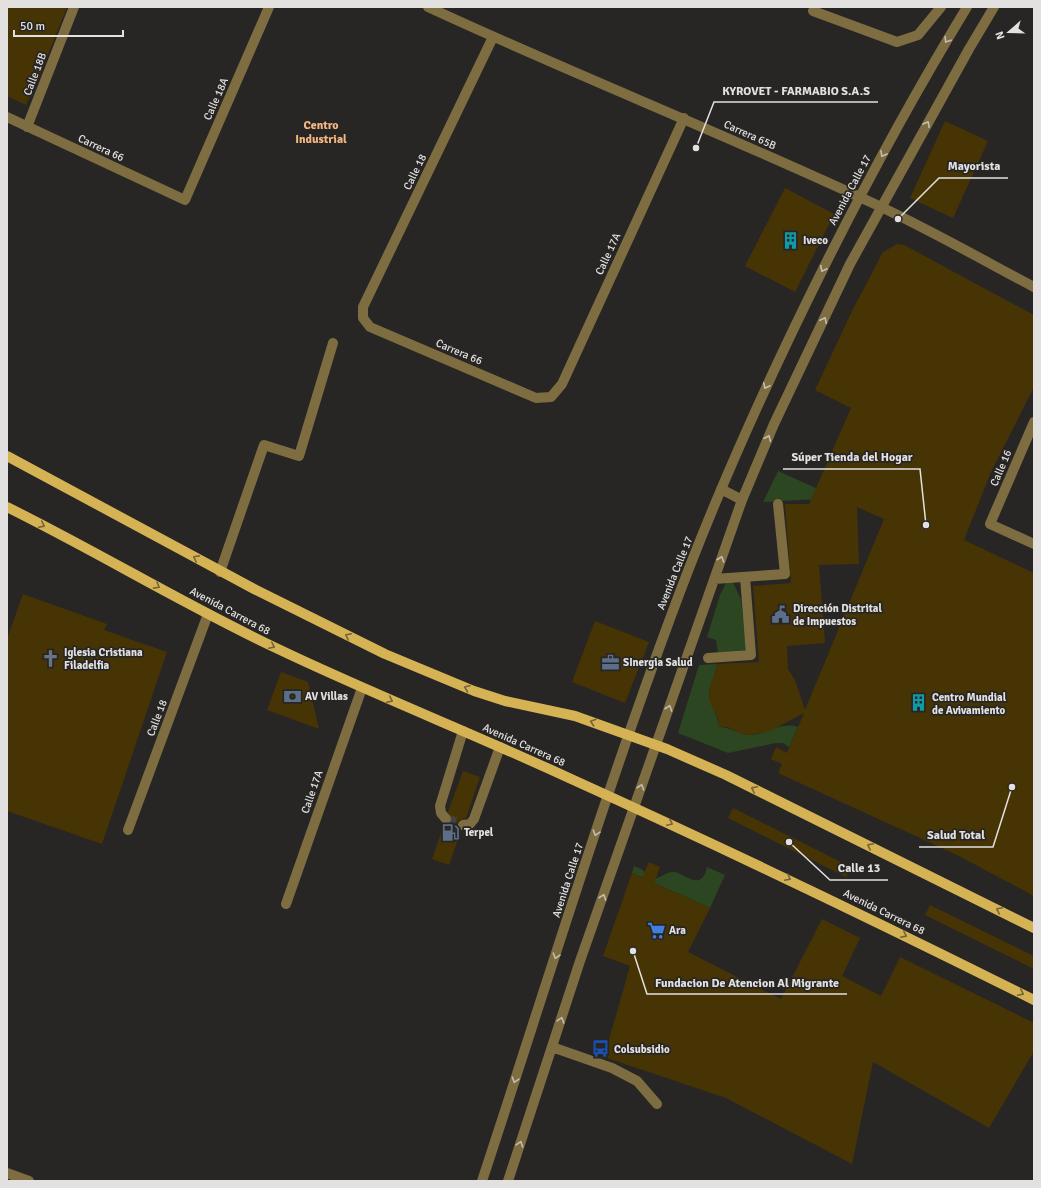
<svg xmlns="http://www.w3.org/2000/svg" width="1041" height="1188" viewBox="0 0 1041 1188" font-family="Signika,sans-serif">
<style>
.green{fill:#2b4621}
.building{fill:#473404;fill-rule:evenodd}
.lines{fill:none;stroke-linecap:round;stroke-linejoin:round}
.minor-tunnel{stroke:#444240;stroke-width:10;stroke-dasharray:10 5;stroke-linecap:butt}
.minor{stroke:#7d6d41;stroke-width:10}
.major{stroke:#d5b253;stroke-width:10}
.oneway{stroke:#c4beb0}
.oneway2{stroke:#766539}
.labels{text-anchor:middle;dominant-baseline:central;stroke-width:3.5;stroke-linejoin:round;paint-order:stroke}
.street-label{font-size:11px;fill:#e2e1e0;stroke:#282624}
.poi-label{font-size:11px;font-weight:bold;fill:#e2e1e0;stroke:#282624;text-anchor:start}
.neighbourhood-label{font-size:12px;font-weight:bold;fill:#f5b881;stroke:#282624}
.leader{fill:none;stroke:#e2e1e0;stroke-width:1.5}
.callout-dot{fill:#e2e1e0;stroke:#282624;stroke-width:1.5}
.callout-label{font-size:12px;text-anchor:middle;font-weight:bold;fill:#e2e1e0;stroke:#282624;stroke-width:3.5;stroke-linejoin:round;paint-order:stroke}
</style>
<rect width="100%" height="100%" fill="#282624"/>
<path class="green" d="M 778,471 L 838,498 L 763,502 Z
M 733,582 L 741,600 L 746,650 L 718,653 L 716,640 L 707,637 L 720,595 L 726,583 Z
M 716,664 C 717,675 709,683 709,694 C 710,707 718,715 719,727 C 731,727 737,734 749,735 C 767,735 780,721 798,727 L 789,747 L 783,743 L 776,743 L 728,753 L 678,733 L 699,665 Z
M 634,866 L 643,870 L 648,878 C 660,881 662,873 672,872 C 683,870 701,895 707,867 L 725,875 L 710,908 L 632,873 Z"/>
<path class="building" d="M 7,7 L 67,7 L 40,75 L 26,105 L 7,96 Z
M 945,121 L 988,141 L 953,218 L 910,198 Z
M 785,188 L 834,214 L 795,292 L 745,266 Z
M 897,244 L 904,245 L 1034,315 L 1034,387 L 991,472 L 964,540 L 1034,573 L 1034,896 L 957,855 L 778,773 L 782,764 L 771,759 L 776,747 L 787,753 L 804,713 L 770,731 L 749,735 L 741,734 L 728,727 L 719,727 L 718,719 L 710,703 L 709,689 L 713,677 L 716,672 L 716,664 L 759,662 L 753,586 L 791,583 L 785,504 L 809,504 L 851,408 L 815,390 L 852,311 L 883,252 ZM 857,507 L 884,519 L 805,710 L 795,680 L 788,669 L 787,646 L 825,643 L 819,565 L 859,564 Z
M 23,594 L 107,624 L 104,630 L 167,652 L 102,844 L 7,811 L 7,639 Z
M 595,621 L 649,642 L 625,703 L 572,682 Z
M 281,672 L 308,682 L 319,729 L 267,710 Z
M 463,771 L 480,777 L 466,818 L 459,820 L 457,823 L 458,829 L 461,831 L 449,865 L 432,859 L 444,825 L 450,824 L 452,821 L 448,812 Z
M 733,808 L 851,867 L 846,877 L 728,818 Z
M 649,862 L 660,867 L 654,883 L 710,908 L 688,952 L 781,999 L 822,919 L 860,938 L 842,976 L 881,996 L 900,957 L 1034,1023 L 1034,1051 L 989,1128 L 873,1062 L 852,1164 L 726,1098 L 604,1057 L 630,966 L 603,956 L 632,873 L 642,878 Z
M 930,905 L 1034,956 L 1034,969 L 925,915 Z"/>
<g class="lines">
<path class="minor-tunnel" d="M 446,819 L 463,825"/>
<path class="minor" d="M 428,7 C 577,76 730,136 879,206 C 932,231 983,260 1034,287
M 813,11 L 897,42 L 918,35 L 941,7
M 493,37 L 363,307 L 363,318 L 370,327 L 536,398 L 551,397 L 562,384 L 684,118
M 7,117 L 185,200 L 269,7
M 27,127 L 74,7
M 1034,422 L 990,524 L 1034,544
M 721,489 L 742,500
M 220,572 L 264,445 L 299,456 L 333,343
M 714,579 L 785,574 L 778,504
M 708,658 L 751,655 L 745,577
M 446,819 L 441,813 L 440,806 L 463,731
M 463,825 L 470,824 L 474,819 L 500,747
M 128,830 L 208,614
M 286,904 L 362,688
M 552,1047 L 612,1068 L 637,1081 L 657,1104
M 7,1173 L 29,1181
M 482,1181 C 544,993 602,802 671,616 C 715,496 768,379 825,265 C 869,177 916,91 967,7
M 508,1181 L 580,961 L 742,500 L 774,424 L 850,264 L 969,49 L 994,7"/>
<path class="major" d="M 7,456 L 256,590 L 385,654 L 474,691 L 505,701 L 575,716 L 667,749 L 726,775 L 1034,928
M 7,507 C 98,552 185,605 276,648 C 372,694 472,733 569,778 C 726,849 880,923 1034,1000"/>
</g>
<defs><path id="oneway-chevron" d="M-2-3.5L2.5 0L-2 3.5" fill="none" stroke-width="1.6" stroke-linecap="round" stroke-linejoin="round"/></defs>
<g class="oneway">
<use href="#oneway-chevron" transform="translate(947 40) rotate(122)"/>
<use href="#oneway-chevron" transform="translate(927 124) rotate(-61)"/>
<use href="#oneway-chevron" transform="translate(883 154) rotate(119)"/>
<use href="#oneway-chevron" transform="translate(823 269) rotate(117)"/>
<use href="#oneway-chevron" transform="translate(824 320) rotate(-65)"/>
<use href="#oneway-chevron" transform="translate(766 386) rotate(115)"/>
<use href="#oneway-chevron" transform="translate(768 438) rotate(-67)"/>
<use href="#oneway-chevron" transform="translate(721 559) rotate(-71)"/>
<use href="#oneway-chevron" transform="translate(669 708) rotate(-71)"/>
<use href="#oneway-chevron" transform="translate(641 787) rotate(-71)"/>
<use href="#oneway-chevron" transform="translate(596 833) rotate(108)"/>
<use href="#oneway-chevron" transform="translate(603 897) rotate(-71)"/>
<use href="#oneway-chevron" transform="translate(556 956) rotate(108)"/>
<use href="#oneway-chevron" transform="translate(561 1020) rotate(-72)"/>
<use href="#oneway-chevron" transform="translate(515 1080) rotate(108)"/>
<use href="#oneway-chevron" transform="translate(520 1144) rotate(-72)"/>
</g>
<g class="oneway2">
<use href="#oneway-chevron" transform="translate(42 525) rotate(26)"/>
<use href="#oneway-chevron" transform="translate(196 558) rotate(-152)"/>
<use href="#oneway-chevron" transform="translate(157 586) rotate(29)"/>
<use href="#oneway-chevron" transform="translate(348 636) rotate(-154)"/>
<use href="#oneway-chevron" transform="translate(272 646) rotate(26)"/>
<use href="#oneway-chevron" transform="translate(467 688) rotate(-159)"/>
<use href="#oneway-chevron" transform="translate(390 700) rotate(24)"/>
<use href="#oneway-chevron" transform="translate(593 722) rotate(-162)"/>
<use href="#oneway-chevron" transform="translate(754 789) rotate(-154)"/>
<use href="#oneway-chevron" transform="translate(670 823) rotate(25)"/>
<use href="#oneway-chevron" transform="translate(870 846) rotate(-154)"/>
<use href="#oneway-chevron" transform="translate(788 878) rotate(26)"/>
<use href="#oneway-chevron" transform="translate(999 910) rotate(-154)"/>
<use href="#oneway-chevron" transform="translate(904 935) rotate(26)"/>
<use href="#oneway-chevron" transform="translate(1021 993) rotate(26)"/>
</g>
<defs>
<symbol id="building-bare" viewBox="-9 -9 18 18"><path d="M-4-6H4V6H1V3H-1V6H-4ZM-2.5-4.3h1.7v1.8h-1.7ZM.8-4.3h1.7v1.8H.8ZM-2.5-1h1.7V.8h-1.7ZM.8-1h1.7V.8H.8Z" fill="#0f9aa8" stroke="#282624" stroke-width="2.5" paint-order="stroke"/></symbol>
<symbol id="civic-bare" viewBox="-9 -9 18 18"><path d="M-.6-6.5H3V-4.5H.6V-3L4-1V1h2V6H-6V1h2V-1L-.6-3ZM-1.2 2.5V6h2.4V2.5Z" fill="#5c6f8a" stroke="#282624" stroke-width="2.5" paint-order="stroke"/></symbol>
<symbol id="church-bare" viewBox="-9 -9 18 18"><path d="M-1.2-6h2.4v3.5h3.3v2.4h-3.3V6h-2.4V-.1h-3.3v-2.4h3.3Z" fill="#6b7280" stroke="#282624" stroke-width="2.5" paint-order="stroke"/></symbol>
<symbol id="office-bare" viewBox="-9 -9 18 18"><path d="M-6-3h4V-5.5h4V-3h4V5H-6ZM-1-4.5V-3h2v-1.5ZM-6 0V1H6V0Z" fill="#5c6f8a" stroke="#282624" stroke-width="2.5" paint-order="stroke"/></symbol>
<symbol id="bank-bare" viewBox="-9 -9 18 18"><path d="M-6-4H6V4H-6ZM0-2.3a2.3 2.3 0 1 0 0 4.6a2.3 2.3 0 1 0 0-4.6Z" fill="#5c6f8a" stroke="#282624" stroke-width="2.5" paint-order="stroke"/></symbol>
<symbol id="fuel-bare" viewBox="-9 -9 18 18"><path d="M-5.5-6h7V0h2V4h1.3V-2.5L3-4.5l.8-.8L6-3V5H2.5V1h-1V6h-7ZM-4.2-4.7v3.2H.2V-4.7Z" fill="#5c6f8a" stroke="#282624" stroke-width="2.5" paint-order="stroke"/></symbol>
<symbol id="supermarket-bare" viewBox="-9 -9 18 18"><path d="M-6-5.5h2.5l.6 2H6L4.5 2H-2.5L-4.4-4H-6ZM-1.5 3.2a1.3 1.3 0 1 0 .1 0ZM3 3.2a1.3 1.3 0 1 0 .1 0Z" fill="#3f7fe0" stroke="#282624" stroke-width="2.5" paint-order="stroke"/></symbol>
<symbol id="bus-bare" viewBox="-9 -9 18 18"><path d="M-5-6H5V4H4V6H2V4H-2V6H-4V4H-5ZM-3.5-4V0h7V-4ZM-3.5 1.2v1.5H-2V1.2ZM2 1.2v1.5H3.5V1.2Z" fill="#1a4fb4" stroke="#282624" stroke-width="2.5" paint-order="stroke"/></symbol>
</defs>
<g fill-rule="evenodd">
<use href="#building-bare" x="778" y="228" width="25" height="25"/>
<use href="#civic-bare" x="768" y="602" width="25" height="25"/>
<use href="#church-bare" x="38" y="646" width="25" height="25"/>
<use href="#office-bare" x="598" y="650" width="25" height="25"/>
<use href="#bank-bare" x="280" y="684" width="25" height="25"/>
<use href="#building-bare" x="906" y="690" width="25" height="25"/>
<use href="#fuel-bare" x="438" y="820" width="25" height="25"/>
<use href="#supermarket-bare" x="644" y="918" width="25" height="25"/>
<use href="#bus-bare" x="588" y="1036" width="25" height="25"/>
</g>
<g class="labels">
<g class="street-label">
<text transform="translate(35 74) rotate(-69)">Calle 18B</text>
<text transform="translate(216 99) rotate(-66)">Calle 18A</text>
<text transform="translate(750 135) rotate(24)">Carrera 65B</text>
<text transform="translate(101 148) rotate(25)">Carrera 66</text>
<text transform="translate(415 172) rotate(-64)">Calle 18</text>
<text transform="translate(850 190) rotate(-62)">Avenida Calle 17</text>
<text transform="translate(608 254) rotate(-65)">Calle 17A</text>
<text transform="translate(459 352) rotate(23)">Carrera 66</text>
<text transform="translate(1001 468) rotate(-67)">Calle 16</text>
<text transform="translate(675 573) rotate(-68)">Avenida Calle 17</text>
<text transform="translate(230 611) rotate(28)">Avenida Carrera 68</text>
<text transform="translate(157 718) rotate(-69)">Calle 18</text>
<text transform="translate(524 745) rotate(24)">Avenida Carrera 68</text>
<text transform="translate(312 792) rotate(-71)">Calle 17A</text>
<text transform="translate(568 880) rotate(-72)">Avenida Calle 17</text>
<text transform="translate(884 912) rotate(26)">Avenida Carrera 68</text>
</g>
<g class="poi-label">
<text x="803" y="240">Iveco</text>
<text x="793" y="608">Dirección Distrital<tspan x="793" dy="13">de Impuestos</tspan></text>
<text x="64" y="652">Iglesia Cristiana<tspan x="64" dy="13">Filadelfia</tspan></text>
<text x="623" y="662">SInergia Salud</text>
<text x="305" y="696">AV Villas</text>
<text x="932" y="697">Centro Mundial<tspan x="932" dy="13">de Avivamiento</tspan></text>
<text x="464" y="832">Terpel</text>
<text x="669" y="930">Ara</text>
<text x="614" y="1049">Colsubsidio</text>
</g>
<g class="neighbourhood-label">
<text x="321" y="125">Centro<tspan x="321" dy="14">Industrial</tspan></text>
</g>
</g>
<path class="leader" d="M696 148L714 102H878M898 219L939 178H1008M926 525L920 469H783M1012 787L993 847H919M789 842L830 880H888M633 951L647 994H847"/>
<g class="callout-dot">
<circle cx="696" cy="148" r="4"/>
<circle cx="898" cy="219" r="4"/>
<circle cx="926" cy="525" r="4"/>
<circle cx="1012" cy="787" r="4"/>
<circle cx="789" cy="842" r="4"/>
<circle cx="633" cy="951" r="4"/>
</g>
<g class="callout-label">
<text x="796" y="95">KYROVET - FARMABIO S.A.S</text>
<text x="974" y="170">Mayorista</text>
<text x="852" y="461">Súper Tienda del Hogar</text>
<text x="956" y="839">Salud Total</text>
<text x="859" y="872">Calle 13</text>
<text x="747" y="987">Fundacion De Atencion Al Migrante</text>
</g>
<rect width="1041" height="1188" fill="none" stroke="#e2e1e0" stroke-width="16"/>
<g transform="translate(1009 32) rotate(250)" stroke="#282624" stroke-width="3" paint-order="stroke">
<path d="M0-3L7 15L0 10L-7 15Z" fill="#e2e1e0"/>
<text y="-6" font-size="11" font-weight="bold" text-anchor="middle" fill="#e2e1e0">N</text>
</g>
<path d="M14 30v6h109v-6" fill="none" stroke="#e2e1e0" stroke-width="2"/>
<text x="20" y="30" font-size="12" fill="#e2e1e0" stroke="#282624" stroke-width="3" paint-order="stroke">50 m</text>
</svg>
